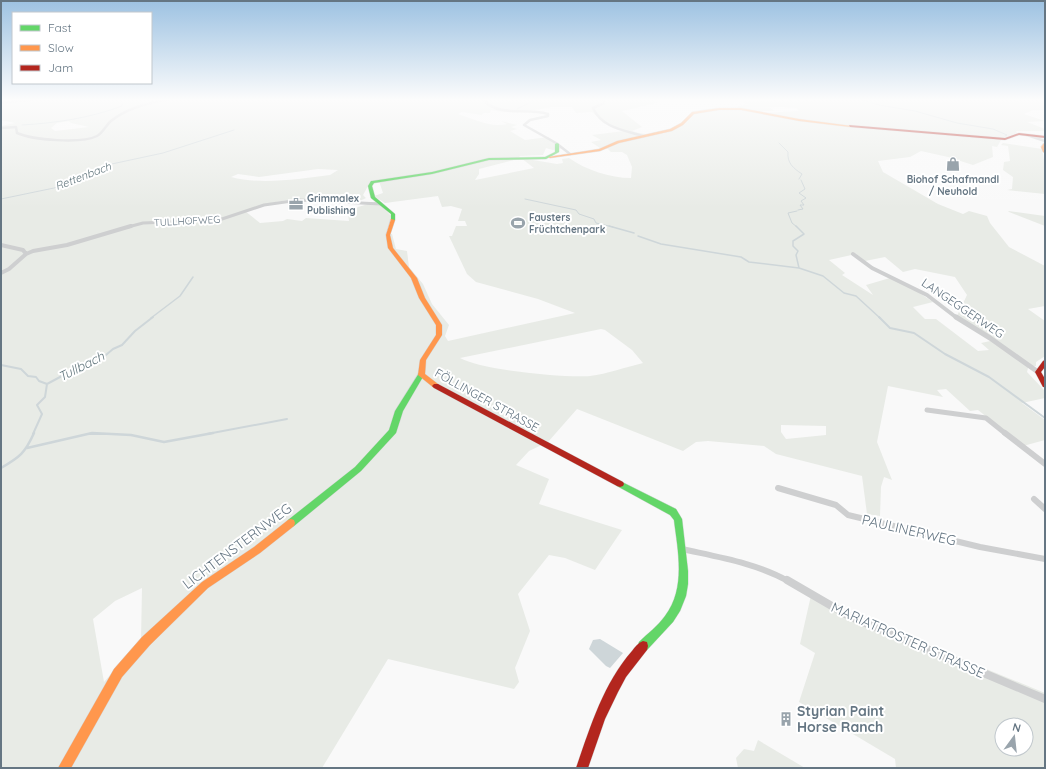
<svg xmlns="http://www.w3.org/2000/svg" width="1046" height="769" viewBox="0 0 1046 769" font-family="Quicksand,sans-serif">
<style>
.green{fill:#e8ebe6;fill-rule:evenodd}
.water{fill:#ced6d9}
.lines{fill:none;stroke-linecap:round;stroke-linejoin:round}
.stream-far3{stroke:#ced6d9;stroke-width:1}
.stream-far2{stroke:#ced6d9;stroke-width:1.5}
.stream-far1{stroke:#ced6d9;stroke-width:2}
.stream{stroke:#ced6d9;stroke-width:2.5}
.fast-casing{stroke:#d5d6d7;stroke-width:1}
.slow-casing{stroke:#d5d6d7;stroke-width:1}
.jam-casing{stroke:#d5d6d7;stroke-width:1}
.street-far5{stroke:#cecfd0;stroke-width:2.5}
.street-far4{stroke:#cecfd0;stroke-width:3}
.street-far3{stroke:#cecfd0;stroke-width:4}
.street-far2{stroke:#cecfd0;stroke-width:5}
.street-far1{stroke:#cecfd0;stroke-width:6}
.street{stroke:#cecfd0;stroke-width:8}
.fast{fill:#63d668;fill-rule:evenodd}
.slow{fill:#ff974d;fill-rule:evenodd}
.jam{fill:#b3261e;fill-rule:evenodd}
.labels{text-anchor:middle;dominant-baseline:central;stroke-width:4;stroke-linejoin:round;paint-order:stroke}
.far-poi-label{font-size:10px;font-weight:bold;fill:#657683;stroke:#fff;text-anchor:start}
.far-street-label{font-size:10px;fill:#657683;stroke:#fff}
.far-water-label{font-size:11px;font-style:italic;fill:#60757c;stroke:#fff}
.street-label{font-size:12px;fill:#657683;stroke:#fff}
.water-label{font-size:13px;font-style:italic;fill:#60757c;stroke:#fff}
.near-street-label{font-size:14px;fill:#657683;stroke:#fff}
.near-poi-label{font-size:14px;font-weight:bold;fill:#657683;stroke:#fff;text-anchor:start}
</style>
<rect width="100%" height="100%" fill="#f9f9f9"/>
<path class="green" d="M 1,100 L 655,100 L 657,103 L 622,111 L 642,127 L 632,131 C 648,136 668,137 682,124 C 686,121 688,116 693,113 C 706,107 722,109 736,109 L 738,106 L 748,105 L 741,101 L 1045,100 L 1045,110 L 1033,110 L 1024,114 L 1045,121 L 1027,122 L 1045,129 L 1045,131 L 1016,131 L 1017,133 L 1001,140 L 997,147 L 992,146 L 993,157 L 973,165 L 948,157 L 921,151 L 910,157 L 878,161 L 883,172 L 938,204 L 963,214 L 969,211 L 987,216 L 990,223 L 1009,247 L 1045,266 L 1045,306 L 1028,309 L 1045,321 L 1045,356 L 1036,362 L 1036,366 L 1028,368 L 1027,372 L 1045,391 L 1045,398 L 1022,403 L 1045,420 L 1045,440 L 1023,446 L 978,410 L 970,411 L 946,389 L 937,390 L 943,397 L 888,386 L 877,442 L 892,480 L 884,477 L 881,487 L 880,516 L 867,514 L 862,476 L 776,454 L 764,446 L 708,441 L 696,442 L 683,451 L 577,409 L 548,442 L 529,451 L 516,465 L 549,479 L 539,504 L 622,530 L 595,570 L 565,558 L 549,555 L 518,594 L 530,631 L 515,668 L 519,682 L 514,689 L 388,659 L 322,768 L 1,768 L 1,126 L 15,123 L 1,120 ZM 551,107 L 572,107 L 576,113 L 592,112 L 603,122 L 624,131 L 592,135 L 601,140 L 591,142 L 600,148 L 608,149 L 611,152 L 622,152 L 627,155 L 632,167 L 631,178 C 610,178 586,170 569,158 L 562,159 L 563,163 L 557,164 L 521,158 L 519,156 L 543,155 L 546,148 L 553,150 L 564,148 L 548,137 L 525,140 L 510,131 L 517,129 L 511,127 L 517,125 L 501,121 L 507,124 C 490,128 474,119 458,114 L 462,112 L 482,115 L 483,113 L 490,113 L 491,110 C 508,114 533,111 551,107 ZM 783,107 L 796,108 L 799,111 L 763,113 L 757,111 L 775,111 L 770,108 L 739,108 ZM 69,121 L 71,123 L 89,127 L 55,131 L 51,128 L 57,123 ZM 521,158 L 534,168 L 475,180 L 479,174 L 479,169 ZM 318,169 L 338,170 L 330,175 C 298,179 262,185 231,177 L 238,174 L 259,177 ZM 379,181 L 383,193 L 374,196 L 385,203 L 438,196 L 442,207 L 451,206 L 462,209 L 458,221 L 465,221 L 467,226 L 456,226 L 452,236 L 449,236 L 467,274 L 476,282 L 538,299 L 575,313 L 448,341 L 445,336 L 449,325 L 432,304 L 423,284 L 409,267 L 407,251 L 396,249 L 392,234 L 386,233 L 391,216 L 382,206 L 375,202 L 358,207 L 348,214 L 349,221 L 306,218 L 302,221 L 287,219 L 283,221 L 260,223 L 245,211 C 263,205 280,200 299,199 C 320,198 347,209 366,198 L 363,195 L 368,186 ZM 856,254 L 865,261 L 885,257 L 903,272 L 915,269 L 955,277 L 967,295 L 957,316 L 995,340 L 981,343 L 989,350 L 978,351 L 936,319 L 925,319 L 913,307 L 933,302 L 912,288 L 890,278 L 866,285 L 873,295 L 842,275 L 845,273 L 829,260 ZM 601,329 L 605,330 L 632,350 L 643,363 C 626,367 607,374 590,376 C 564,378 481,370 460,358 ZM 781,425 L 826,426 L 826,435 L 786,439 L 781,432 ZM 142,588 L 141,640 L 104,682 L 93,619 L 115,601 Z
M 1003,143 L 1042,149 L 1045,165 L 1045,194 L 1007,190 L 1012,189 L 1013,177 L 1003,170 L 1004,162 L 1010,161 L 1008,146 L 1001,145 Z
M 1008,211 L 1045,216 L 1045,226 L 1009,212 Z
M 812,591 L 855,615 L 1045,693 L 1045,768 L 896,768 L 895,759 L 799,702 L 815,653 L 800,644 ZM 1002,725 L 1026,725 L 1026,749 L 1002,749 Z
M 758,740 L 805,768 L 738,768 L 736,758 L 744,749 L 754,751 Z"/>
<path class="water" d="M 600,639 L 623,653 L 610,668 L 606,666 L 589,649 L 593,640 Z"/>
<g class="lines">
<path class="stream-far3" d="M 863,100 L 879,105 L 915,111 L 957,123 L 993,129 L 1007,135 L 1005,136
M 517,109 L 531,102 L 531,100
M 22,125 C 56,123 90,118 122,106 L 122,100
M 779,143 L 788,152 C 787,163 793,168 802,174 L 799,179
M 1,199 L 54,188 L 87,177 L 107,165 L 163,153 L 234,130
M 525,199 L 576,210 L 579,214 L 594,219 L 596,223 L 613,227
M 798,210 L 803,209 L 800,205 L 804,205 L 801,201 L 806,198 L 799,193 L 805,189 L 801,180
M 797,227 L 792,223 L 788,213 L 797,211"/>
<path class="stream-far2" d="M 609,226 L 634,233
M 796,226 L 804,234 L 793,241 L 793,246 L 798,251 L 796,255 L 799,268
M 638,236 L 661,244 L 741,257 L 749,262 L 799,268 L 823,276 L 844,293 L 856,296 L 880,318
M 151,318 L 180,296 L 193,277"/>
<path class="stream-far1" d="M 879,317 L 890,328 L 914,333 L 945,354 L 989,377 L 1045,418
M 1,365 L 21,369 L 28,376 L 36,377 L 39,381 L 47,384
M 33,434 L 42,414 L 37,405 L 45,397 L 47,384 L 75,369 L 100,360 L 113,349 L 122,345 L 135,331 L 153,317
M 88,434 L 110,434
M 207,434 L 287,419"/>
<path class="stream" d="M 27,448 L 92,433 L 131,435 L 164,442 L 213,433
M 1,468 C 20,457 25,453 34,433"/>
<defs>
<path id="fast" d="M 557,143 L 559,144 L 559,152 L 546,159 L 489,160 L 432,174 L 374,183 L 372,186 L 375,197 L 395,214 L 395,220 L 393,221 L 391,220 L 391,214 L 371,198 L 368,186 L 371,181 L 372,181 L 432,172 L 489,158 L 545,157 L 555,152 L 555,144 Z
M 419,373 L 423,373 L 424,375 L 403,411 L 396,433 L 361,471 L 294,526 L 291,527 L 288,526 L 287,523 L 288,520 L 355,467 L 389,430 L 395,411 Z
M 620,481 L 676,509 L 682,519 L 688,571 L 688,584 L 686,596 L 680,611 L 673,622 L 647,650 L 643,651 L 639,650 L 638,646 L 639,642 C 648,633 658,626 665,616 C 686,588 678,552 674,520 L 670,515 L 617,486 L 616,484 L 617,482 Z"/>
<path id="slow" d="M 719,108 L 741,108 L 799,119 L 852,126 L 850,127 L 799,121 L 741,110 L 719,110 L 694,114 L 683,125 L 672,131 L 619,143 L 600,151 L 550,158 L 548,157 L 599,149 L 617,141 L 670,129 L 681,123 L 692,112 Z
M 1044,143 L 1045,143 L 1045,153 L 1043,152 L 1041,147 Z
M 391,219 L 395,220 L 390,235 L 393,248 L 417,278 L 425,298 L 442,325 L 442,335 L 426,360 L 425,374 L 438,384 L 440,386 L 438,388 L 434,388 L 418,375 L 420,360 L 436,335 L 436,325 L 419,298 L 411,278 L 388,248 L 386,235 Z
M 291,519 L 294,520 L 295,523 L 294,526 L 260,553 L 208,588 L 150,645 L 122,677 L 71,768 L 58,768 L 114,669 L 142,637 L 202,582 L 254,547 L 288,520 Z"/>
<path id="jam" d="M 849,125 L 1005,138 L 1019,133 L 1045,136 L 1045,138 L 1019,135 L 1005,140 L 850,127 Z
M 1045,360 L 1045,367 L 1041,372 L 1045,379 L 1045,387 L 1043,387 L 1035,372 L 1043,361 Z
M 434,384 L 438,384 L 623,482 L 624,484 L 623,486 L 620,487 L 617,486 L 434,388 L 432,386 Z
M 643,641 L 647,642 L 648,646 L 647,650 L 626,677 L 618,692 L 605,719 L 588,768 L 576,768 C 590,728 603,684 632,651 C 635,647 638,643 643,641 Z"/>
</defs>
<use href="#fast" class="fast-casing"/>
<use href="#slow" class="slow-casing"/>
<use href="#jam" class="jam-casing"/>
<path class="street-far5" d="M 483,100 C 501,118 526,107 548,114 L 548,116 L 530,120 L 524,125 L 556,143 L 570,154
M 603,100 L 604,103 L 593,108 C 602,128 624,130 643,136
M 1,103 L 30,100
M 1,128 L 16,127 L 17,133 C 33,140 81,144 97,136 C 103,133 106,125 111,121 C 127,108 147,103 166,100
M 1027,135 L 1045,141"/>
<path class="street-far4" d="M 128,227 L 143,223 L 219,220 L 264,205 L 299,200 L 381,204"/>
<path class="street-far3" d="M 1,245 L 23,250 L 26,254
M 853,254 L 872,268 L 927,295 L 957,318
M 1,273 L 9,269 L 26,254 L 33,251 L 67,245 L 131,226"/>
<path class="street-far2" d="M 956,317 L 990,338 L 1038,372
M 927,410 L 986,418 L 1006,434"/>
<path class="street-far1" d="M 1005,433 L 1045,464
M 778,488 L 836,505 L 848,515 L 980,547 L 1045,559
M 1034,499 L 1045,509
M 682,549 C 718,557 756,563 788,581"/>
<path class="street" d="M 787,580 L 849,616 L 1045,699"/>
<use href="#fast" class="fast"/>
<use href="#slow" class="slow"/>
<use href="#jam" class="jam"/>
</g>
<linearGradient id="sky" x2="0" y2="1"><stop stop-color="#9dc2e2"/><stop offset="0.48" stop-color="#fcfcfc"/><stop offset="1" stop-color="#fcfcfc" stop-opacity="0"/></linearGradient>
<rect width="1046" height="208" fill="url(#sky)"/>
<defs>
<symbol id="shop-bare" viewBox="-9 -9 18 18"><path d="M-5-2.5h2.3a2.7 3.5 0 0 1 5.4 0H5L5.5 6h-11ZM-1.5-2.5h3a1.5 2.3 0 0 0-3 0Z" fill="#99a4ac" stroke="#fff" stroke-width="2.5" paint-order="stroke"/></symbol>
<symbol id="office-bare" viewBox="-9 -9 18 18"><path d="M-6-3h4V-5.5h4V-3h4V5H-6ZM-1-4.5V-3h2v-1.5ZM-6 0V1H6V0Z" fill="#99a4ac" stroke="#fff" stroke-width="2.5" paint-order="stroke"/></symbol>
<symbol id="stadium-bare" viewBox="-9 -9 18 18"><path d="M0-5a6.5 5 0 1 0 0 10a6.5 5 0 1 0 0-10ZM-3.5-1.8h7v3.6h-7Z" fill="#99a4ac" stroke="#fff" stroke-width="2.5" paint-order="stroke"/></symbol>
<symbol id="building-bare" viewBox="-9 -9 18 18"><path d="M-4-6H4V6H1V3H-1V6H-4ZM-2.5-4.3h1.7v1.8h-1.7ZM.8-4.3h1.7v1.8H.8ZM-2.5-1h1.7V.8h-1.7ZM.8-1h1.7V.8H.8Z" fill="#99a4ac" stroke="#fff" stroke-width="2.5" paint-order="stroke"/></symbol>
</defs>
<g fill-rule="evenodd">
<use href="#shop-bare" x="943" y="154" width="20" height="20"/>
<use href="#office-bare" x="286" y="194" width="20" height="20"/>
<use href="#stadium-bare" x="508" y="213" width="20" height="20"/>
<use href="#building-bare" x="776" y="709" width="20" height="20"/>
</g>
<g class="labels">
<g class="far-poi-label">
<text x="953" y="179" text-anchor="middle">Biohof Schafmandl<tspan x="953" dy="12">/ Neuhold</tspan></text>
<text x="307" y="198">Grimmalex<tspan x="307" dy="12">Publishing</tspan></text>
<text x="529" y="217">Fausters<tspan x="529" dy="12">Früchtchenpark</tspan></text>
</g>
<g class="far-street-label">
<text transform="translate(187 221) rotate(-3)">TULLHOFWEG</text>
</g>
<g class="far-water-label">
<text transform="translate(83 176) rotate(-21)">Rettenbach</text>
</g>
<g class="street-label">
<text transform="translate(963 308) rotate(34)">LANGEGGERWEG</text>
<text transform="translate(487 400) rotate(29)">FÖLLINGER STRASSE</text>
</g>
<g class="water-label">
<text transform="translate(81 366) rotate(-27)">Tullbach</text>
</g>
<g class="near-street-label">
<text transform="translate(909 530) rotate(13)">PAULINERWEG</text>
<text transform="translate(237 546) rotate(-37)">LICHTENSTERNWEG</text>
<text transform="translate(908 640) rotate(24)">MARIATROSTER STRASSE</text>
</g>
<g class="near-poi-label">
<text x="797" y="711">Styrian Paint<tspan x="797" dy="16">Horse Ranch</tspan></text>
</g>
</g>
<rect width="1046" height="769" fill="none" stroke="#657683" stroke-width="4"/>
<rect x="12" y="12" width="140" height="72" fill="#ffffff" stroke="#c1c8cd"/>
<rect x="20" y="25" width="20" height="6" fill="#63d668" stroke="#c1c8cd"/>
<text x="48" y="32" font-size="12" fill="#657683">Fast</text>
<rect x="20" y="45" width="20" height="6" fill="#ff974d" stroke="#c1c8cd"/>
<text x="48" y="52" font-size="12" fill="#657683">Slow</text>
<rect x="20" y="65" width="20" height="6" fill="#b3261e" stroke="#c1c8cd"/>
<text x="48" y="72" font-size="12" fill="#657683">Jam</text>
<g transform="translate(1014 737) rotate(15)"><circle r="19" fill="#ffffff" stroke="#c1c8cd"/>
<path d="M0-3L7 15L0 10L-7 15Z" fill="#99a4ac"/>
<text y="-6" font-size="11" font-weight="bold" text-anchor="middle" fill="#657683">N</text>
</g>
</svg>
